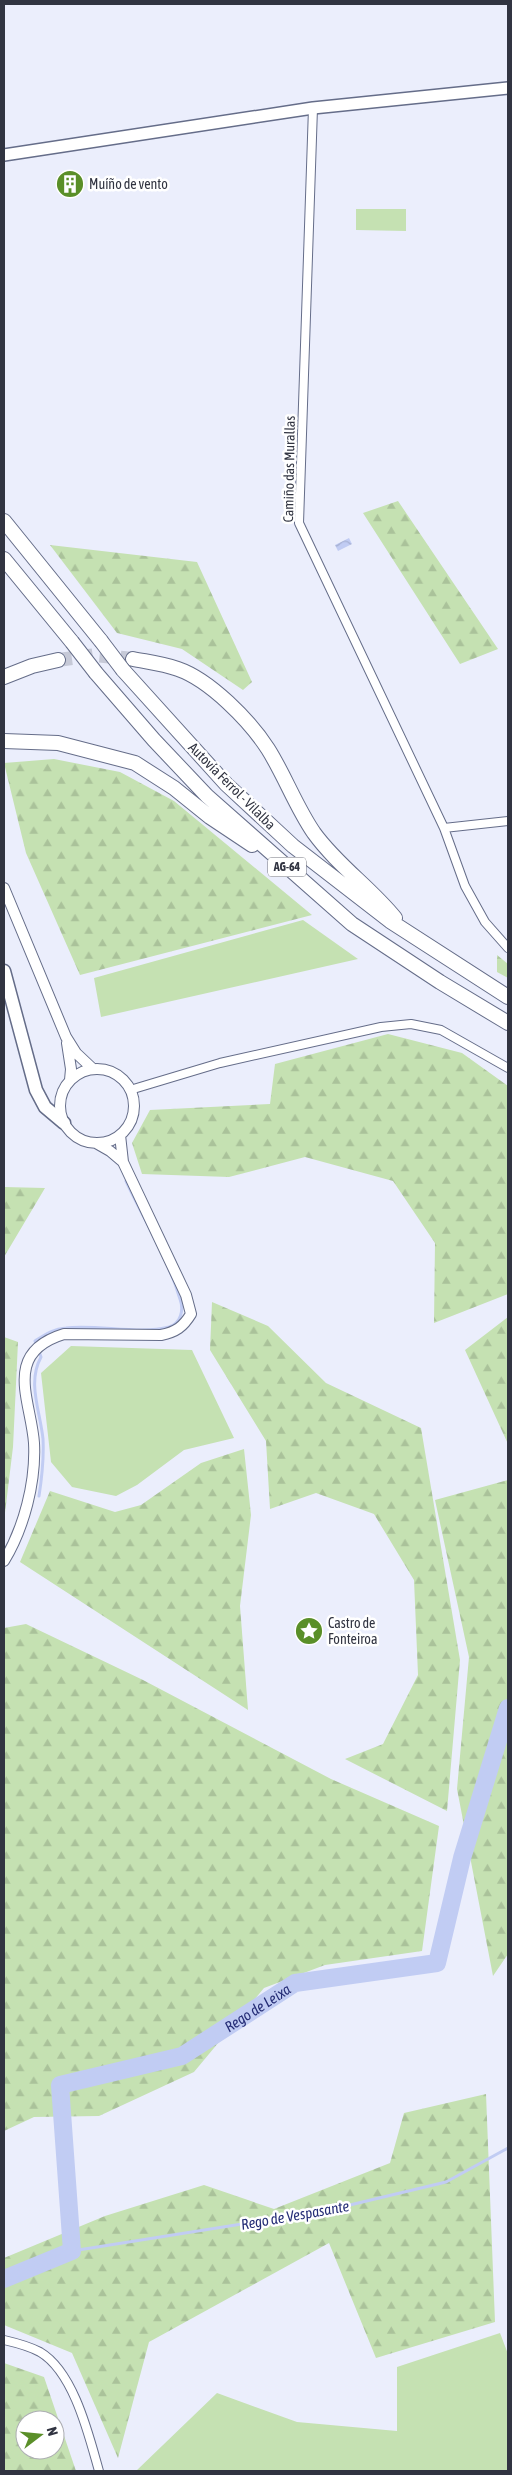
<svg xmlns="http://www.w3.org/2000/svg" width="512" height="2475" viewBox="0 0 512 2475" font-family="'Asap Condensed',sans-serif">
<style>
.grass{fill:#c5e1b2}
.forest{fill:url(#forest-firs);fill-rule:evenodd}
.water{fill:url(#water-waves)}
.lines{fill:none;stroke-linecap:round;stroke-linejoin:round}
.stream{stroke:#c1ccf3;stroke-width:3}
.river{stroke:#c1ccf3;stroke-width:18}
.motorway-tunnel{stroke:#c6c9d7;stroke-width:14;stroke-dasharray:14 7;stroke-linecap:butt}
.minor-casing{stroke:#656d89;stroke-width:10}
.tertiary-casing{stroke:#656d89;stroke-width:12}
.secondary-casing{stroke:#656d89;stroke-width:14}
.trunk-casing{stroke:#656d89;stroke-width:15}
.motorway-casing{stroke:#656d89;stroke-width:16}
.minor{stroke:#fff;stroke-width:8}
.tertiary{stroke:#fff;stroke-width:10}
.secondary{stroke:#fff;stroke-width:11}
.trunk{stroke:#fff;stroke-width:12}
.motorway{stroke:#fff;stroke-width:14}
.motorway-bridge-casing{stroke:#656d89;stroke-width:16;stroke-linecap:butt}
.motorway-bridge{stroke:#fff;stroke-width:14}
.labels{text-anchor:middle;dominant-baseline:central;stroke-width:5;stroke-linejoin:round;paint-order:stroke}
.shield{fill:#fff;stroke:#6f717a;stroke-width:1}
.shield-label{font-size:12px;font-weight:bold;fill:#313441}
.poi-label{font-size:14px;fill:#313441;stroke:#fff;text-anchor:start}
.street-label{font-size:14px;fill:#313441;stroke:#fff}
.water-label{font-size:15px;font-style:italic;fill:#252d76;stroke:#fff}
</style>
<defs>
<pattern id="forest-firs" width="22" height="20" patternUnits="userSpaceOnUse" patternTransform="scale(1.25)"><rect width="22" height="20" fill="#c5e1b2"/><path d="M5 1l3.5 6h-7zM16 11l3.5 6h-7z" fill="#aac29a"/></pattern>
<pattern id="water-waves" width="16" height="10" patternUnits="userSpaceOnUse" patternTransform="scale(1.25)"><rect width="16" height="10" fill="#c1ccf3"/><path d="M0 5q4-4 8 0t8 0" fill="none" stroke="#a6b0d2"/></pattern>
</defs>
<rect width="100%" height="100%" fill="#ebeefc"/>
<path class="grass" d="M 356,209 L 406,209 L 406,231 L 356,230 Z
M 303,920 L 358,959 L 101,1017 L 94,978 Z
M 71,1346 L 192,1350 L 234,1438 L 184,1450 L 137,1485 L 116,1496 L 72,1487 L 51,1462 L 41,1373 Z
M 500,2333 L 508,2354 L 508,2471 L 136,2471 L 217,2393 L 297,2422 L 397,2431 L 397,2367 Z"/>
<path class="forest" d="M 398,501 L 498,649 L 460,664 L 363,513 Z
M 50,545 L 197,562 L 252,682 L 243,690 L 182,649 L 117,633 Z
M 54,759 L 120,772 L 174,801 L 312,915 L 80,975 L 26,853 L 4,763 Z
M 497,955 L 508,964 L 508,978 L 497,972 Z
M 388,1034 L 462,1053 L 508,1086 L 508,1294 L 434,1323 L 435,1243 L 393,1181 L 305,1157 L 229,1177 L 142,1174 L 132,1143 L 150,1110 L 270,1104 L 275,1064 Z
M 4,1187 L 45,1188 L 4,1257 Z
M 212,1302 L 268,1326 L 326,1383 L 421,1428 L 460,1660 L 447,1811 L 345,1759 L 383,1744 L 418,1675 L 414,1580 L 374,1514 L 316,1493 L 270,1509 L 266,1441 L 210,1350 Z
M 508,1317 L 508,1444 L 465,1350 Z
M 4,1337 L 18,1342 L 13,1447 L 4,1521 Z
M 244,1449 L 251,1515 L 240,1606 L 248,1710 L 20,1562 L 50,1491 L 115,1512 L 141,1505 L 201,1463 Z
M 508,1480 L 508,1954 L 493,1976 L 457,1789 L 469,1657 L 435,1500 Z
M 26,1624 L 143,1680 L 331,1779 L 439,1826 L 422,1951 L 325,1965 L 264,1988 L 194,2072 L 99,2116 L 34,2117 L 4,2131 L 4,1628 Z
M 486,2094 L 495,2322 L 376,2358 L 329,2243 L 149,2342 L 118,2458 L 72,2353 L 4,2325 L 4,2258 L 105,2216 L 204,2185 L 274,2209 L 390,2163 L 404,2113 Z
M 4,2363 L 44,2377 L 76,2471 L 4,2471 ZM 25,2420 L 55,2420 L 55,2450 L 25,2450 Z"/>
<path class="water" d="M 349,538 L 352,544 L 338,551 L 335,545 Z"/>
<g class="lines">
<path class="stream" d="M 39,1496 C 42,1477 44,1459 43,1439 C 40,1410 27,1383 41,1357 L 35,1341 C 46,1334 53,1329 66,1328 C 96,1324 140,1335 169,1327 C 181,1323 184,1310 180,1299 C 168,1258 144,1220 126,1181
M 72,2251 L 329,2210 L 446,2182 L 508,2148"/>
<path class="river" id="s1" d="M 4,2279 L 72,2251 L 60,2085 L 182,2056 L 295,1983 L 437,1963 L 462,1858 L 508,1708"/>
<path class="motorway-tunnel" d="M 58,660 L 95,655 L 133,659"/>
<defs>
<path id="minor" d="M 313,108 L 299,523 L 444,828 L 465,886 L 485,922 L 508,948
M 444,828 L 508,821
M 130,1090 L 220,1063 L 381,1027 L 411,1024 L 441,1030 L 508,1068
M 4,2340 C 17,2343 29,2346 40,2352 C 74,2372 89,2436 99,2471"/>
<path id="tertiary" d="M 4,888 L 66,1037 L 76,1053 L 93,1069
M 67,1043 L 71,1069 L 70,1080
M60 1106a37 37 0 1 1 74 0a37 37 0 1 1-74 0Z
M 96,1143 L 110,1151 L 123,1162
M 4,1561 C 24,1528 36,1482 34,1443 C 31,1400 2,1353 64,1334 L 161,1335 C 176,1332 183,1327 191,1314 L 186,1295 L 123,1162 L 120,1135"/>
<path id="secondary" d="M 4,155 L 313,108 L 508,88"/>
<path id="trunk" d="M 4,971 L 36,1090 L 45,1107 L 64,1123"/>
<path id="motorway" d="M 4,521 L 101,641
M 4,559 L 72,642
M 133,659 C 148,662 164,664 178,669 C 210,680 250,721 268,749 C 285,776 296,807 314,833 C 338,866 370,887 395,918
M 123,670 L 226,784 L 293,846 L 390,921 L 508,997
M 96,673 L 154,740 L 207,796 L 352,924 L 440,982 L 508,1023
M 4,677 L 32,666 L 58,660
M 4,741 L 58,743 L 135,763 L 174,788 L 210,817 L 252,845"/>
</defs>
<use href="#minor" class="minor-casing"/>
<use href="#tertiary" class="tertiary-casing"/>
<use href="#secondary" class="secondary-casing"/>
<use href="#trunk" class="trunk-casing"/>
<use href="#motorway" class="motorway-casing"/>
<use href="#minor" class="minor"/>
<use href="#tertiary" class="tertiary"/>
<use href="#secondary" class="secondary"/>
<use href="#trunk" class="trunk"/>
<use href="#motorway" class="motorway"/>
<defs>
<path id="motorway-bridge" d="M 101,641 L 123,670
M 72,642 L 96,673"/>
</defs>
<use href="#motorway-bridge" class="motorway-bridge-casing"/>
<use href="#motorway-bridge" class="motorway-bridge"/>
</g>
<defs>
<symbol id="building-disc" viewBox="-11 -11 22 22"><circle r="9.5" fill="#5a8f28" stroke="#fff"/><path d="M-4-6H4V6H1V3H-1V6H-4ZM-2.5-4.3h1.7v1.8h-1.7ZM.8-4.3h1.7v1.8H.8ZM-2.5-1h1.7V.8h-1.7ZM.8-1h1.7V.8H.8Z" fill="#fff"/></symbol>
<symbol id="sight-disc" viewBox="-11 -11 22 22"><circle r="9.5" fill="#5a8f28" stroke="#fff"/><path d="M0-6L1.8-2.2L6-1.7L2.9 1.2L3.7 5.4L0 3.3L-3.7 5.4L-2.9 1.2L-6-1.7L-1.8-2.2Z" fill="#fff"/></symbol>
</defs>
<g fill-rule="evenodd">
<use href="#building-disc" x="54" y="168" width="32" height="32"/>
<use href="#sight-disc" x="293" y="1615" width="32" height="32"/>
</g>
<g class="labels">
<rect class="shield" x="268" y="857.5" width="38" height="19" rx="4"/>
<g class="shield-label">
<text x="287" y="867">AG-64</text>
</g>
<g class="poi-label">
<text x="89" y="184">Muíño de vento</text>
<text x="328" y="1623">Castro de<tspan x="328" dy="16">Fonteiroa</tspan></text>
</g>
<g class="street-label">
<text transform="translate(289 469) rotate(-89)">Camiño das Murallas</text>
<text transform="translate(232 786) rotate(45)">Autovía Ferrol - Vilalba</text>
</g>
<g class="water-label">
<text stroke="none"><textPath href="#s1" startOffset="455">Rego de Leixa</textPath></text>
<text transform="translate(295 2215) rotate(-10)">Rego de Vespasante</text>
</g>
</g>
<rect width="512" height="2475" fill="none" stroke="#313441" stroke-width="10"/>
<g transform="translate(40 2435) rotate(74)"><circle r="24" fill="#ffffff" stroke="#adaeb3"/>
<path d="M0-4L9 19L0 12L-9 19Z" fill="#5a8f28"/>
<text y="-8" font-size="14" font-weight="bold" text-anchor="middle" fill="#313441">N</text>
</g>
</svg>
